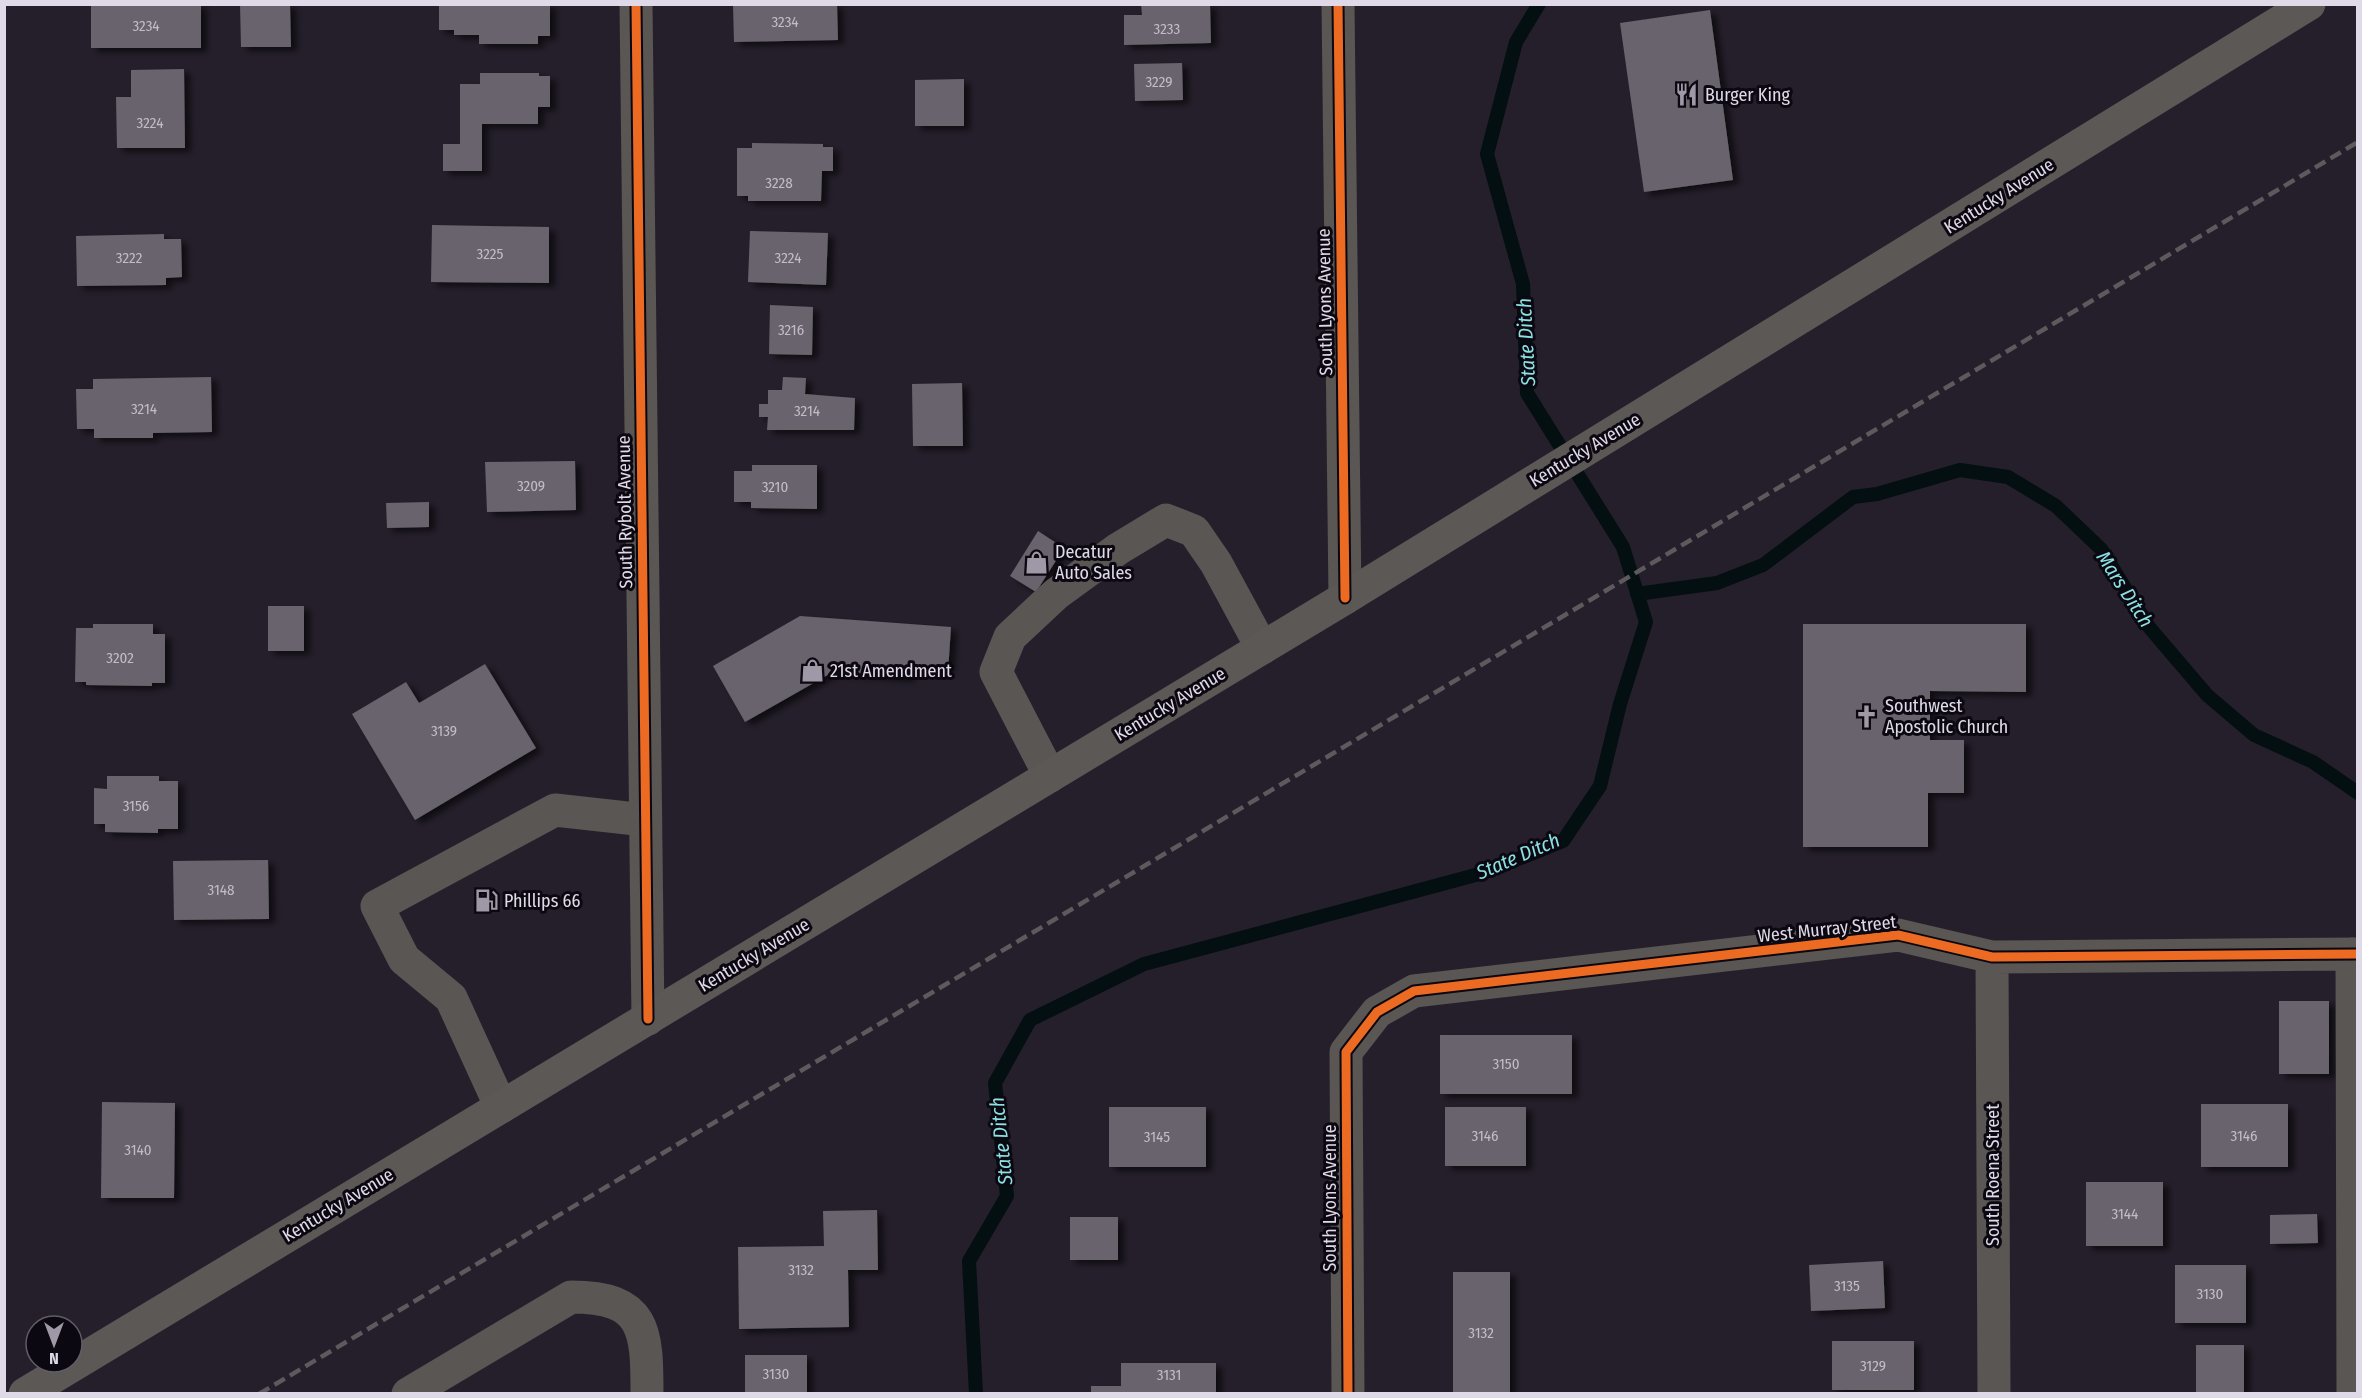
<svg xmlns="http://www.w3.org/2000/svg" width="2362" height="1398" viewBox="0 0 2362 1398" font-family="'Fira Sans Condensed',sans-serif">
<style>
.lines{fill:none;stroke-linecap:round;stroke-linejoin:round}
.stream{stroke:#030f11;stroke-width:14}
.building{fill:#68636d;filter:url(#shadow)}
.minor{stroke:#595654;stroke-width:33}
.major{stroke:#5c5856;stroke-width:33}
.rail{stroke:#5d5a5d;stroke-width:4.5;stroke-dasharray:12 6;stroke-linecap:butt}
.cycleway-casing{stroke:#0c0811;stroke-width:13}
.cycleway{stroke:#ed6a23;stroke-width:9}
.labels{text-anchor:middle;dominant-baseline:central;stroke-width:6;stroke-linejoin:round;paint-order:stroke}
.number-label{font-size:15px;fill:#c2bcc9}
.poi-label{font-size:18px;fill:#e0d9e8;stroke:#0c0811;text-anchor:start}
.street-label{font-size:18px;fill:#e0d9e8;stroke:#0c0811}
.water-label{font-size:20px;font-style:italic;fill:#8ae2e4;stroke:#0c0811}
</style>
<defs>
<filter id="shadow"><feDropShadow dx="6" dy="4" stdDeviation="3" flood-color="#0009"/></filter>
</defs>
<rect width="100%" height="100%" fill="#251f2b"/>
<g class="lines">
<path class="stream" d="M 1637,594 L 1717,583 L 1763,565 L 1853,497 L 1877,494 L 1960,470 L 2008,477 L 2056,506 L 2101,549 L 2149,627 L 2207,695 L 2254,735 L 2313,762 L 2358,793
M 976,1394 L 969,1261 L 1007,1196 L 995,1083 L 1030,1020 L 1144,964 L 1483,873 L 1563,841 L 1600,786 L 1620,704 L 1646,622 L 1623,547 L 1527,393 L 1523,284 L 1487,154 L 1516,42 L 1539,4"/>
</g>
<path class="building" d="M 91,4 L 201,4 L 201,48 L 91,48 Z
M 240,4 L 290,4 L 291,47 L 241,47 Z
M 439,4 L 550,4 L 550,36 L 538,36 L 538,44 L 479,44 L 479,35 L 454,35 L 454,30 L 439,30 Z
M 733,4 L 837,4 L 838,40 L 734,42 Z
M 1141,4 L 1210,4 L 1211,43 L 1124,45 L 1124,15 L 1142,15 Z
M 1710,10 L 1733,180 L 1644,192 L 1620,23 Z
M 1182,63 L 1183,100 L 1135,101 L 1134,64 Z
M 184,69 L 185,148 L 117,148 L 116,97 L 131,97 L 131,70 Z
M 480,73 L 539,73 L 539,76 L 550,76 L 550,107 L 538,107 L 538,124 L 482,124 L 482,171 L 443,171 L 443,144 L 460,144 L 460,84 L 480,84 Z
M 964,79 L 964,126 L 915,126 L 915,80 Z
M 752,143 L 823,144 L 823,147 L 833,147 L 833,171 L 822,171 L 821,201 L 748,201 L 748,196 L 737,196 L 737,148 L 752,148 Z
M 432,225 L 549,227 L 549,283 L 431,282 Z
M 750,231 L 828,233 L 826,285 L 748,282 Z
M 164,234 L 164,239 L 181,239 L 182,277 L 166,278 L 166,285 L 77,286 L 76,236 Z
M 770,305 L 813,307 L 812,355 L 769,354 Z
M 211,377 L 212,432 L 153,433 L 153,438 L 94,438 L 94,429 L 77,429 L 76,389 L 93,389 L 93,379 Z
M 783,377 L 806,378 L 805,394 L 855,398 L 854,430 L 767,430 L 768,417 L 759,417 L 759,404 L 768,404 L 768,390 L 782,390 Z
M 962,383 L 963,446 L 913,446 L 912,384 Z
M 575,461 L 576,510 L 487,512 L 485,462 Z
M 752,465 L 817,465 L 817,509 L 751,508 L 751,502 L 734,502 L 734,471 L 752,471 Z
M 429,502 L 429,527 L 387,528 L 386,503 Z
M 1038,531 L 1064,548 L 1036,592 L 1010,576 Z
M 268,606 L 304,606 L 304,651 L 268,651 Z
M 800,616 L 951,627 L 948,672 L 909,669 L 909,678 L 833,672 L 745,722 L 713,666 Z
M 93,624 L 153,624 L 153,634 L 165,634 L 165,683 L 152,683 L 152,686 L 86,685 L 86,682 L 75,682 L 76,628 L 93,628 Z
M 1803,624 L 2026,624 L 2026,692 L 1930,691 L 1930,740 L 1964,740 L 1964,793 L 1928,793 L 1928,847 L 1803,847 Z
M 485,664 L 536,748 L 415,820 L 352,714 L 406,682 L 419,703 Z
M 107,776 L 159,776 L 159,781 L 178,781 L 178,829 L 158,829 L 158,833 L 105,832 L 105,824 L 94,824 L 94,788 L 107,789 Z
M 268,860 L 269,919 L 174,920 L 173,861 Z
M 2279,1001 L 2329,1001 L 2329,1074 L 2279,1074 Z
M 1440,1035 L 1572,1035 L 1572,1094 L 1440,1094 Z
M 102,1102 L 175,1103 L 174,1198 L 101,1198 Z
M 2201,1104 L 2288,1104 L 2288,1167 L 2201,1167 Z
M 1109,1107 L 1206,1107 L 1206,1167 L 1109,1167 Z
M 1445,1107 L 1526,1107 L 1526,1166 L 1445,1166 Z
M 2086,1182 L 2163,1182 L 2163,1246 L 2086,1246 Z
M 877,1210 L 878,1270 L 848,1270 L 849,1327 L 739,1329 L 738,1247 L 824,1246 L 823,1211 Z
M 2317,1214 L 2318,1243 L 2270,1244 L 2270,1215 Z
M 1070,1217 L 1118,1217 L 1118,1260 L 1070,1260 Z
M 1883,1261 L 1885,1308 L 1811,1311 L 1809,1265 Z
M 2175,1265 L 2246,1265 L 2246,1323 L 2175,1323 Z
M 1453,1272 L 1510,1272 L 1510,1394 L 1453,1394 Z
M 1832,1341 L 1914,1341 L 1914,1390 L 1832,1390 Z
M 2196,1345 L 2244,1345 L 2244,1394 L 2196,1394 Z
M 745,1355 L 807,1355 L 807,1394 L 745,1394 Z
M 1121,1363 L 1216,1363 L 1216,1394 L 1091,1394 L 1091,1386 L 1121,1386 Z"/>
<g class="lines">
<path class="minor" d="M 636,4 L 648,1019
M 1338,4 L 1345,598
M 1050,776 L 996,672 L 1010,637 L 1056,594 L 1118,549 L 1166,520 L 1194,531 L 1216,563 L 1262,648
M 2352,954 L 2353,1394
M 1992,957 L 1994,1394
M 501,1107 L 451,998 L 404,959 L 377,906 L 555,810 L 645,820
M 408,1394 L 571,1297 C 646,1297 647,1330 647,1394
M 1348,1394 L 1346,1052 L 1377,1012 L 1414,991 L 1898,935 L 1992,957 L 2358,954"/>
<path class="major" d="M 25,1394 L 1345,598 L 2309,4"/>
<path class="rail" d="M 259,1394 L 2358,142"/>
<defs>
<path id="cycleway" d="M 636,4 L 648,1019
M 1338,4 L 1345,598
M 1348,1394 L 1346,1052 L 1377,1012 L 1414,991 L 1898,935 L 1992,957 L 2358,954"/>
</defs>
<use href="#cycleway" class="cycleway-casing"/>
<use href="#cycleway" class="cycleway"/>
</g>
<defs>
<symbol id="restaurant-bare" viewBox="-9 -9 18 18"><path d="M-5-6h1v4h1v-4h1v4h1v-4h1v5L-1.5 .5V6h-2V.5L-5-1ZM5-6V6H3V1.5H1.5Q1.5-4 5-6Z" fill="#9f98a6" stroke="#0c0811" stroke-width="2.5" paint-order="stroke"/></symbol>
<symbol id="shop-bare" viewBox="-9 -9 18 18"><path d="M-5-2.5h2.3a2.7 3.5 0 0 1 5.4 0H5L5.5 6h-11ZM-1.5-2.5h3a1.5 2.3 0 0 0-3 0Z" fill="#9f98a6" stroke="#0c0811" stroke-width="2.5" paint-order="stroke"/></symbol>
<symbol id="church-bare" viewBox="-9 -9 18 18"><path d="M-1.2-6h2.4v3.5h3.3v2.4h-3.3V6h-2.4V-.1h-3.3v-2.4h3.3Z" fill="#9f98a6" stroke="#0c0811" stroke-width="2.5" paint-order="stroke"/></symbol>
<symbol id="fuel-bare" viewBox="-9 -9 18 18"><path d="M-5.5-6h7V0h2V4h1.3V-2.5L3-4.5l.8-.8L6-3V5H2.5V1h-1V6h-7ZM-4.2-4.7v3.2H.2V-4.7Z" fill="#9f98a6" stroke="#0c0811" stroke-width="2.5" paint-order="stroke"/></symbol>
</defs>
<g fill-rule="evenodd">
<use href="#restaurant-bare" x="1670" y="78" width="33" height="33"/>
<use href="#shop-bare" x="1020" y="546" width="33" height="33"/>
<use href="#shop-bare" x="796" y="654" width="33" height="33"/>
<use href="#church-bare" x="1850" y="700" width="33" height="33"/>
<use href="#fuel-bare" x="470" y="884" width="33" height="33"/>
</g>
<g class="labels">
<g class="number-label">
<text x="785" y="22">3234</text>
<text x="146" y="26">3234</text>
<text x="1167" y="29">3233</text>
<text x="1159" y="82">3229</text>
<text x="150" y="123">3224</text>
<text x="779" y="183">3228</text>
<text x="490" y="254">3225</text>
<text x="129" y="258">3222</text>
<text x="788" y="258">3224</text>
<text x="791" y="330">3216</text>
<text x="144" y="409">3214</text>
<text x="807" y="411">3214</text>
<text x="531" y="486">3209</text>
<text x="775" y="487">3210</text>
<text x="120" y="658">3202</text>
<text x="444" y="731">3139</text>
<text x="136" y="806">3156</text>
<text x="221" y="890">3148</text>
<text x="1506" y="1064">3150</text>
<text x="1485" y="1136">3146</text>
<text x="2244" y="1136">3146</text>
<text x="1157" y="1137">3145</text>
<text x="138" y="1150">3140</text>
<text x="2125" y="1214">3144</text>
<text x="801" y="1270">3132</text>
<text x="1847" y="1286">3135</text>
<text x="2210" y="1294">3130</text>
<text x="1481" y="1333">3132</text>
<text x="1873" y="1366">3129</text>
<text x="776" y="1374">3130</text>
<text x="1169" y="1375">3131</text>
</g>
<g class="poi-label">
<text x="1705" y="95">Burger King</text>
<text x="1055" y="552">Decatur<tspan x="1055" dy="21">Auto Sales</tspan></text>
<text x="830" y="671">21st Amendment</text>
<text x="1885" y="706">Southwest<tspan x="1885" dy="21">Apostolic Church</tspan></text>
<text x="504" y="901">Phillips 66</text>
</g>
<g class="street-label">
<text transform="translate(1999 196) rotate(-32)">Kentucky Avenue</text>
<text transform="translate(1325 302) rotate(-91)">South Lyons Avenue</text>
<text transform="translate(1585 450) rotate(-31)">Kentucky Avenue</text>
<text transform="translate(625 512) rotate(-91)">South Rybolt Avenue</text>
<text transform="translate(1170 704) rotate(-31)">Kentucky Avenue</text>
<text transform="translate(1827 929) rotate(-6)">West Murray Street</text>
<text transform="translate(754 955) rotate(-31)">Kentucky Avenue</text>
<text transform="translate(1993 1175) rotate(-90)">South Roena Street</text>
<text transform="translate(1330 1198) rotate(-90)">South Lyons Avenue</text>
<text transform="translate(338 1205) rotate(-31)">Kentucky Avenue</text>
</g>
<g class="water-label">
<text transform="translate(1526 342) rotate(-93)">State Ditch</text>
<text transform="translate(2125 589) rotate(57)">Mars Ditch</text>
<text transform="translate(1518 856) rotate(-23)">State Ditch</text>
<text transform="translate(1001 1141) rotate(-96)">State Ditch</text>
</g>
</g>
<rect width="2362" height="1398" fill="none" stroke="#e0d9e8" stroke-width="12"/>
<g transform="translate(54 1344) rotate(180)"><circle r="28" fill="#0c0811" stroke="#615c67" stroke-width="1.5"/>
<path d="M0-4.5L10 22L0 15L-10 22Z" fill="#9f98a6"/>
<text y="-9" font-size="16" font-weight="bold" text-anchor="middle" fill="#e0d9e8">N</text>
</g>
</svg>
